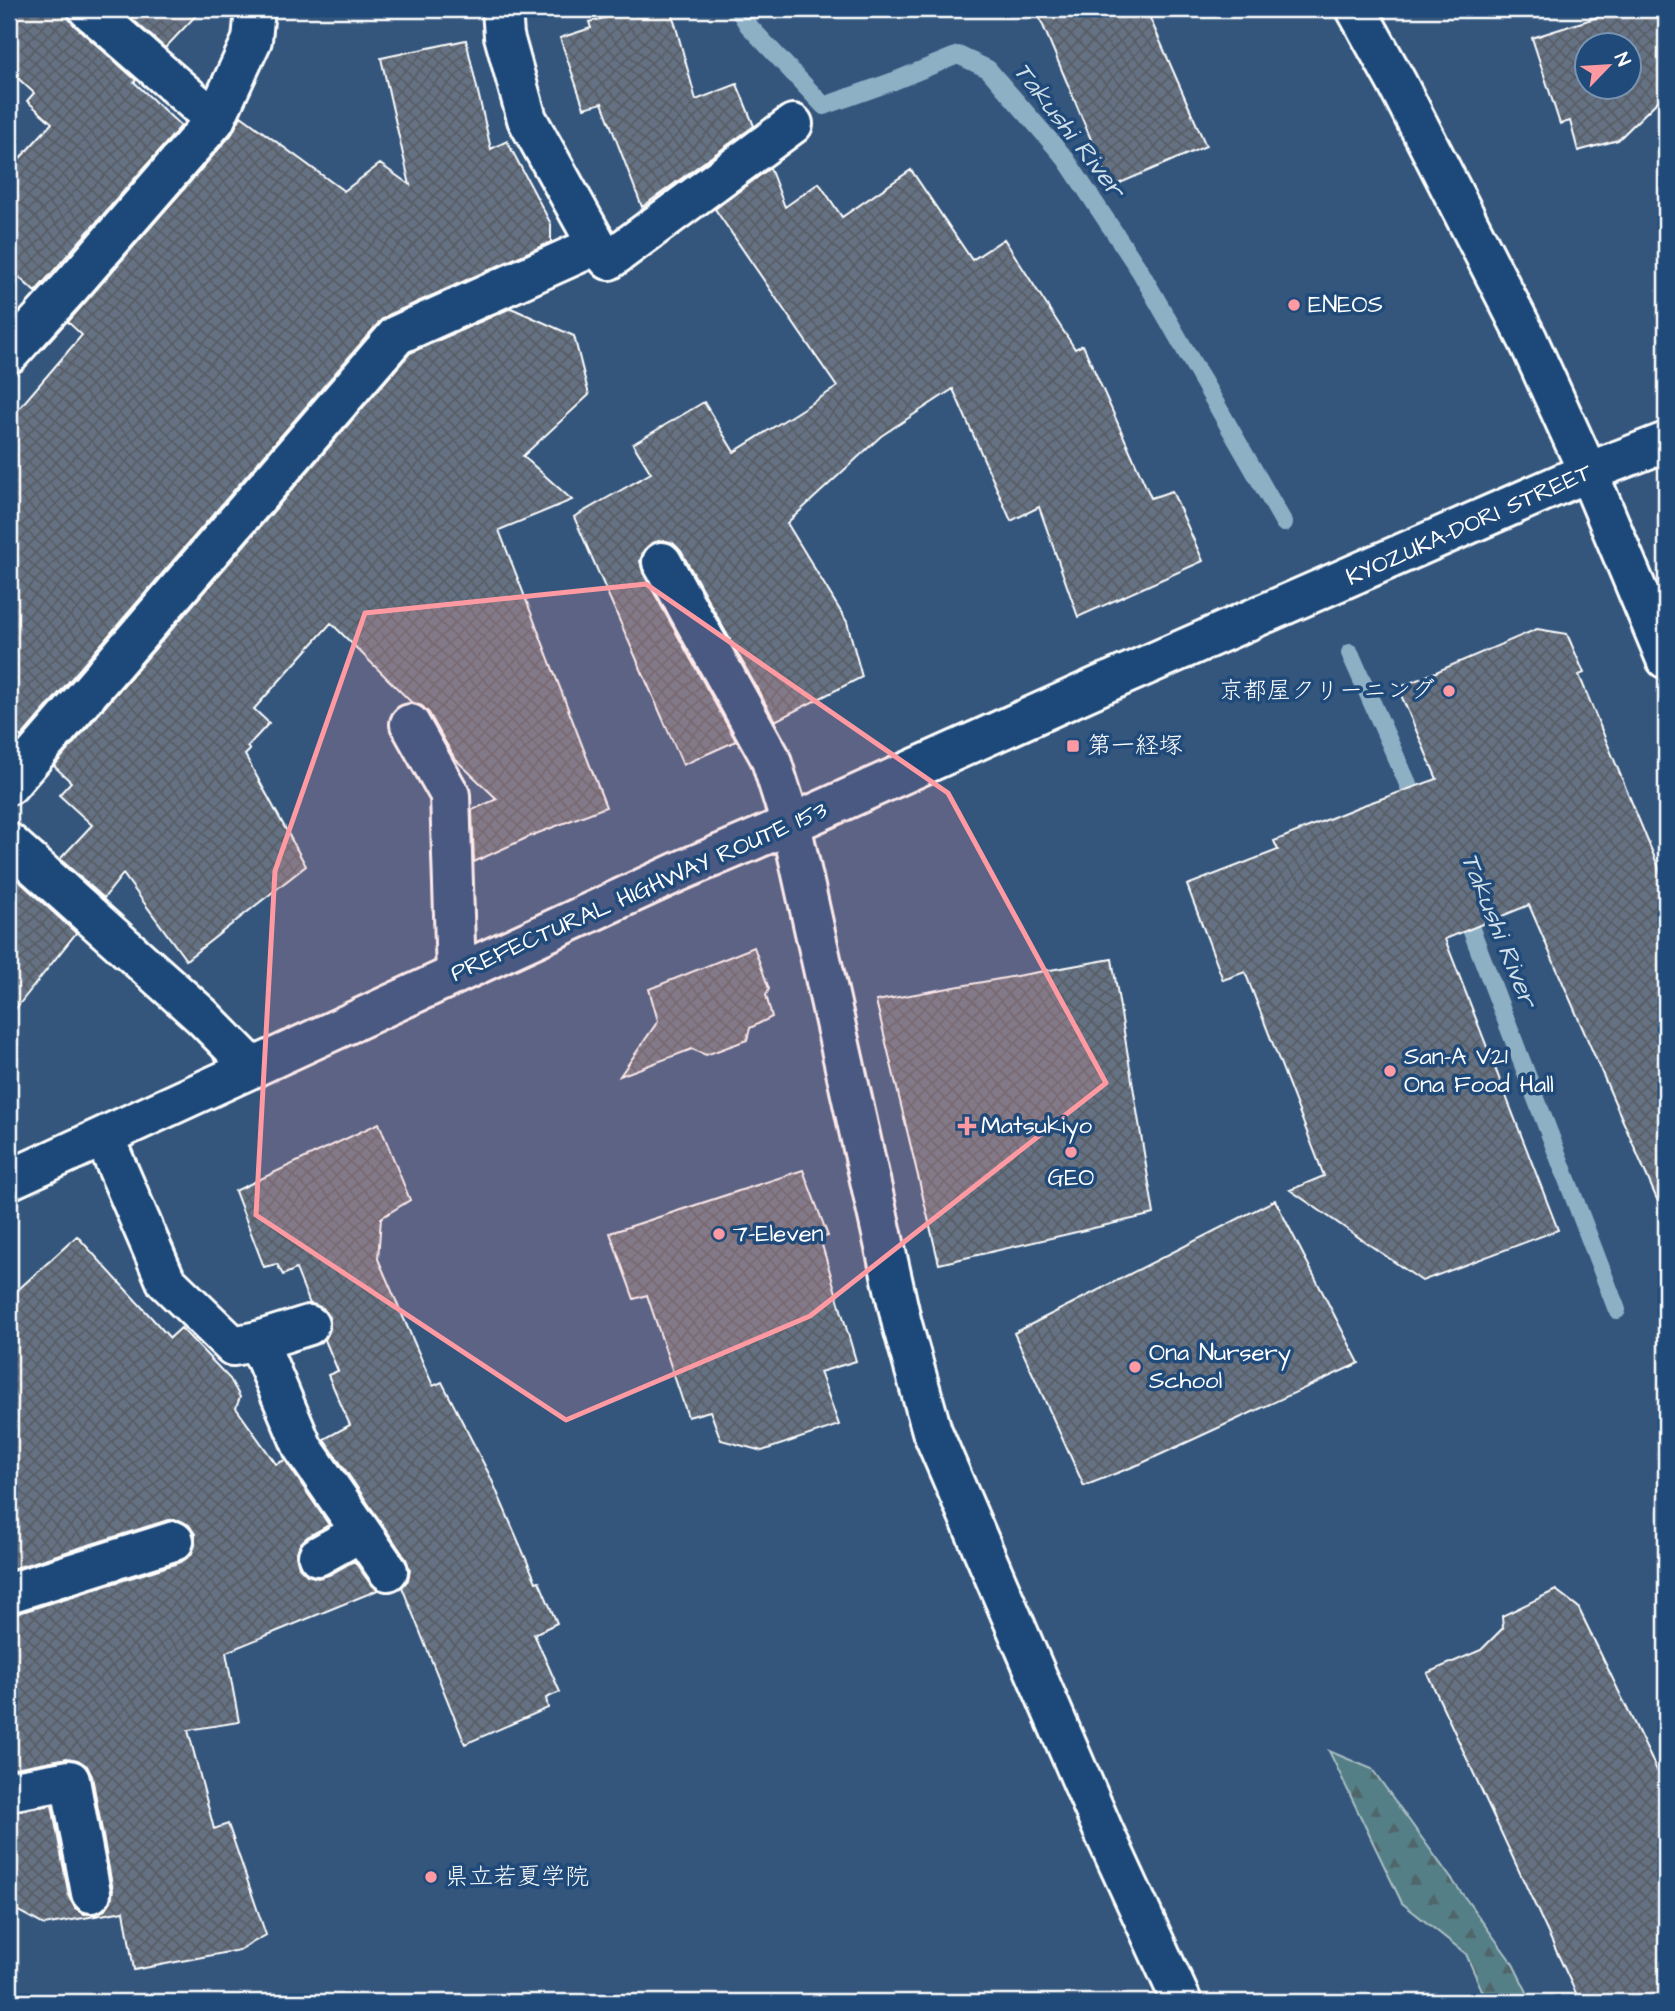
<svg xmlns="http://www.w3.org/2000/svg" width="1675" height="2011" viewBox="0 0 1675 2011" font-family="'Architects Daughter','Klee One',sans-serif">
<style>
.forest{fill:url(#forest-firs);stroke:#aabfc3;stroke-width:2}
.lines{fill:none;stroke-linecap:round;stroke-linejoin:round}
.stream{stroke:#8eb0c5;stroke-width:18}
.building{fill:url(#building-cross-hatch);stroke:#fff;stroke-width:2;fill-rule:evenodd}
.street-casing{stroke:#fff;stroke-width:44}
.secondary-casing{stroke:#fff;stroke-width:44}
.street{stroke:#1f4a7a;stroke-width:38}
.secondary{stroke:#1f4a7a;stroke-width:38}
.marked{fill:#ff9aa2;fill-opacity:0.2;stroke:#ff9aa2;stroke-width:5;stroke-linejoin:round}
.poi-dot{fill:#ff9aa2;stroke:#1f4a7a;stroke-width:2.5}
.labels{text-anchor:middle;dominant-baseline:central;stroke-width:7;stroke-linejoin:round;paint-order:stroke}
.poi-label{font-size:24px;fill:#fff;stroke:#1f4a7a;text-anchor:start}
.street-label{font-size:24px;fill:#fff;stroke:#1f4a7a}
.water-label{font-size:26px;font-style:italic;fill:#d0dee7;stroke:#1f4a7a}
</style>
<defs>
<pattern id="forest-firs" width="22" height="20" patternUnits="userSpaceOnUse" patternTransform="scale(1.75)"><rect width="22" height="20" fill="#557f87"/><path d="M5 1l3.5 6h-7zM16 11l3.5 6h-7z" fill="#50666a"/></pattern>
<pattern id="building-cross-hatch" width="8" height="8" patternUnits="userSpaceOnUse" patternTransform="scale(1.75)"><rect width="8" height="8" fill="#657284"/><path d="M0 0l8 8M0 8l8-8" fill="none" stroke="#575d65"/></pattern>
</defs>
<rect width="100%" height="100%" fill="#34567d"/>
<filter id="ink" filterUnits="userSpaceOnUse"><feTurbulence type="fractalNoise" baseFrequency=".0143" numOctaves="2"/><feDisplacementMap in="SourceGraphic" scale="14" xChannelSelector="R" yChannelSelector="G"/><feConvolveMatrix kernelMatrix="1 2 1 2 8 2 1 2 1" color-interpolation-filters="sRGB"/></filter>
<g filter="url(#ink)">
<path class="forest" d="M 1329,1751 L 1372,1769 L 1513,1964 L 1532,2002 L 1487,2002 L 1466,1954 L 1402,1903 Z"/>
<g class="lines">
<path class="stream" d="M 738,9 L 748,25 L 824,106 L 894,81 L 958,55 L 988,69 L 1065,158 L 1140,271 L 1284,523
M 1350,653 L 1419,809
M 1463,908 L 1617,1310"/>
</g>
<path class="building" d="M 9,9 L 67,9 L 68,17 L 74,25 L 136,80 L 134,82 L 181,126 L 35,292 L 9,268 L 9,170 L 52,123 L 27,101 L 34,93 L 9,70 Z
M 121,9 L 202,9 L 165,48 Z
M 638,9 L 671,9 L 696,100 L 737,84 L 754,126 L 642,207 L 602,103 L 584,108 L 560,38 L 591,28 L 589,22 Z
M 1036,9 L 1146,9 L 1206,146 L 1111,187 Z
M 1623,9 L 1666,9 L 1666,93 L 1618,140 L 1578,151 L 1570,121 L 1560,124 L 1532,38 ZM 1587,46 L 1629,46 L 1629,88 L 1587,88 Z
M 466,40 L 491,149 L 507,141 L 551,224 L 551,242 L 388,315 L 381,320 L 21,737 L 9,726 L 9,420 L 82,335 L 68,322 L 232,134 L 241,116 L 344,191 L 380,164 L 410,185 L 381,58 Z
M 770,168 L 785,207 L 819,183 L 842,217 L 911,170 L 972,260 L 1004,239 L 1075,349 L 1083,345 L 1151,498 L 1172,491 L 1203,561 L 1078,617 L 1039,507 L 1011,521 L 953,389 L 881,436 L 787,523 L 847,622 L 862,677 L 775,721 L 681,551 L 673,543 L 663,540 L 652,543 L 644,550 L 640,561 L 643,573 L 736,741 L 683,765 L 574,517 L 651,473 L 633,444 L 704,402 L 734,452 L 837,387 L 715,209 Z
M 511,308 L 574,336 L 589,395 L 523,456 L 572,500 L 499,530 L 606,807 L 533,835 L 474,862 L 472,810 L 497,799 L 455,759 L 429,713 L 422,706 L 411,702 L 331,623 L 254,709 L 269,723 L 247,747 L 250,750 L 245,755 L 306,866 L 186,960 L 123,874 L 104,898 L 60,859 L 92,825 L 59,795 L 71,782 L 54,766 L 410,353 Z
M 1537,629 L 1567,634 L 1584,673 L 1579,675 L 1666,885 L 1666,1220 L 1529,905 L 1445,939 L 1558,1230 L 1422,1281 L 1290,1190 L 1324,1176 L 1245,972 L 1223,980 L 1187,885 L 1278,850 L 1274,841 L 1358,807 L 1437,779 L 1398,688 Z
M 9,872 L 76,933 L 9,1017 Z
M 754,947 L 769,989 L 766,995 L 772,1017 L 750,1028 L 747,1040 L 706,1055 L 692,1049 L 620,1076 L 658,1021 L 649,989 Z
M 1112,959 L 1154,1214 L 939,1264 L 876,1001 Z
M 379,1123 L 410,1200 L 381,1218 L 378,1259 L 433,1386 L 442,1382 L 490,1476 L 536,1582 L 539,1581 L 557,1623 L 534,1634 L 560,1692 L 546,1698 L 548,1708 L 465,1744 L 402,1587 L 408,1580 L 410,1570 L 406,1559 L 324,1439 L 350,1425 L 328,1375 L 338,1371 L 325,1340 L 330,1329 L 330,1318 L 323,1308 L 310,1304 L 296,1269 L 283,1275 L 277,1264 L 264,1267 L 235,1191 Z
M 803,1170 L 828,1236 L 820,1238 L 856,1361 L 820,1372 L 839,1425 L 762,1451 L 721,1440 L 710,1411 L 688,1417 L 647,1295 L 634,1299 L 610,1233 Z
M 1275,1200 L 1359,1363 L 1140,1464 L 1084,1486 L 1014,1333 Z
M 77,1236 L 170,1338 L 181,1328 L 230,1379 L 240,1397 L 236,1408 L 276,1464 L 285,1460 L 329,1525 L 307,1537 L 300,1544 L 296,1555 L 299,1567 L 307,1575 L 318,1578 L 329,1575 L 354,1561 L 370,1583 L 378,1590 L 226,1652 L 239,1722 L 188,1730 L 214,1829 L 228,1824 L 266,1935 L 239,1950 L 134,1970 L 124,1911 L 44,1925 L 9,1906 L 9,1812 L 52,1805 L 69,1897 L 75,1908 L 84,1914 L 96,1914 L 105,1910 L 111,1901 L 113,1890 L 92,1776 L 87,1766 L 78,1760 L 67,1758 L 9,1769 L 9,1614 L 16,1614 L 181,1562 L 191,1555 L 195,1545 L 195,1534 L 189,1525 L 179,1520 L 168,1520 L 9,1570 L 9,1298 Z
M 1556,1590 L 1578,1607 L 1666,1789 L 1666,2002 L 1580,2002 L 1427,1673 L 1481,1650 L 1503,1628 L 1502,1616 Z"/>
<g class="lines">
<defs>
<path id="street" d="M 88,9 L 215,120
M 597,245 L 609,260 L 793,124
M 9,354 L 70,287 L 215,120 L 252,40 L 255,9
M 662,562 L 770,757 L 791,824 L 902,1324 L 932,1431 L 1103,1830 L 1182,2002
M 410,724 L 450,795 L 456,974
M 9,785 L 397,335 L 597,245 L 527,119 L 504,36 L 502,9
M 9,843 L 202,1016 L 253,1068
M 104,1137 L 166,1281 L 233,1346 L 258,1341 L 303,1448 L 388,1571
M 258,1341 L 309,1325
M 318,1556 L 361,1532
M 9,1593 L 174,1541
M 9,1791 L 70,1780 L 91,1893"/>
<path id="secondary" d="M 1356,9 L 1397,83 L 1528,340 L 1588,472 L 1666,659
M 9,1180 L 678,872 L 791,824 L 1099,686 L 1588,472 L 1666,442"/>
</defs>
<use href="#street" class="street-casing"/>
<use href="#secondary" class="secondary-casing"/>
<use href="#street" class="street"/>
<use href="#secondary" class="secondary"/>
</g>
</g>
<path class="marked" d="M 646,584 L 948,793 L 1106,1083 L 810,1316 L 566,1420 L 256,1215 L 275,871 L 365,613 Z"/>
<g class="poi-dot">
<circle cx="1294" cy="305" r="7"/>
<circle cx="1449" cy="691" r="7"/>
<rect x="1066" y="739" width="14" height="14" rx="3.5"/>
<circle cx="1390" cy="1071" r="7"/>
<path d="M963.5 1115.5h7v7h7v7h-7v7h-7v-7h-7v-7h7z"/>
<circle cx="1071" cy="1152" r="7"/>
<circle cx="719" cy="1234" r="7"/>
<circle cx="1135" cy="1367" r="7"/>
<circle cx="431" cy="1877" r="7"/>
</g>
<g class="labels">
<g class="poi-label">
<text x="1308" y="305">ENEOS</text>
<text x="1435" y="691" text-anchor="end">京都屋クリーニング</text>
<text x="1087" y="746">第一経塚</text>
<text x="1404" y="1057">San-A V21<tspan x="1404" dy="28">Ona Food Hall</tspan></text>
<text x="981" y="1126">Matsukiyo</text>
<text x="1071" y="1178" text-anchor="middle">GEO</text>
<text x="733" y="1234">7-Eleven</text>
<text x="1149" y="1353">Ona Nursery<tspan x="1149" dy="28">School</tspan></text>
<text x="445" y="1877">県立若夏学院</text>
</g>
<g class="street-label">
<text transform="translate(1469 525) rotate(-24)">KYOZUKA-DORI STREET</text>
<text transform="translate(639 892) rotate(-24)">PREFECTURAL HIGHWAY ROUTE 153</text>
</g>
<g class="water-label">
<text transform="translate(1069 130) rotate(52)">Takushi River</text>
<text transform="translate(1499 930) rotate(68)">Takushi River</text>
</g>
</g>
<rect width="1675" height="2011" fill="none" stroke="#1f4a7a" stroke-width="35"/>
<rect x="18" y="18" width="1640" height="1976" fill="none" stroke="#fff" stroke-width="2.5" filter="url(#ink)"/>
<g transform="translate(1608 66) rotate(65)"><circle r="33" fill="#1f4a7a" stroke="#7992af" stroke-width="2"/>
<path d="M0-5L12 26L0 18L-12 26Z" fill="#ff9aa2"/>
<text y="-10" font-size="19" font-weight="bold" text-anchor="middle" fill="#ffffff">N</text>
</g>
</svg>
